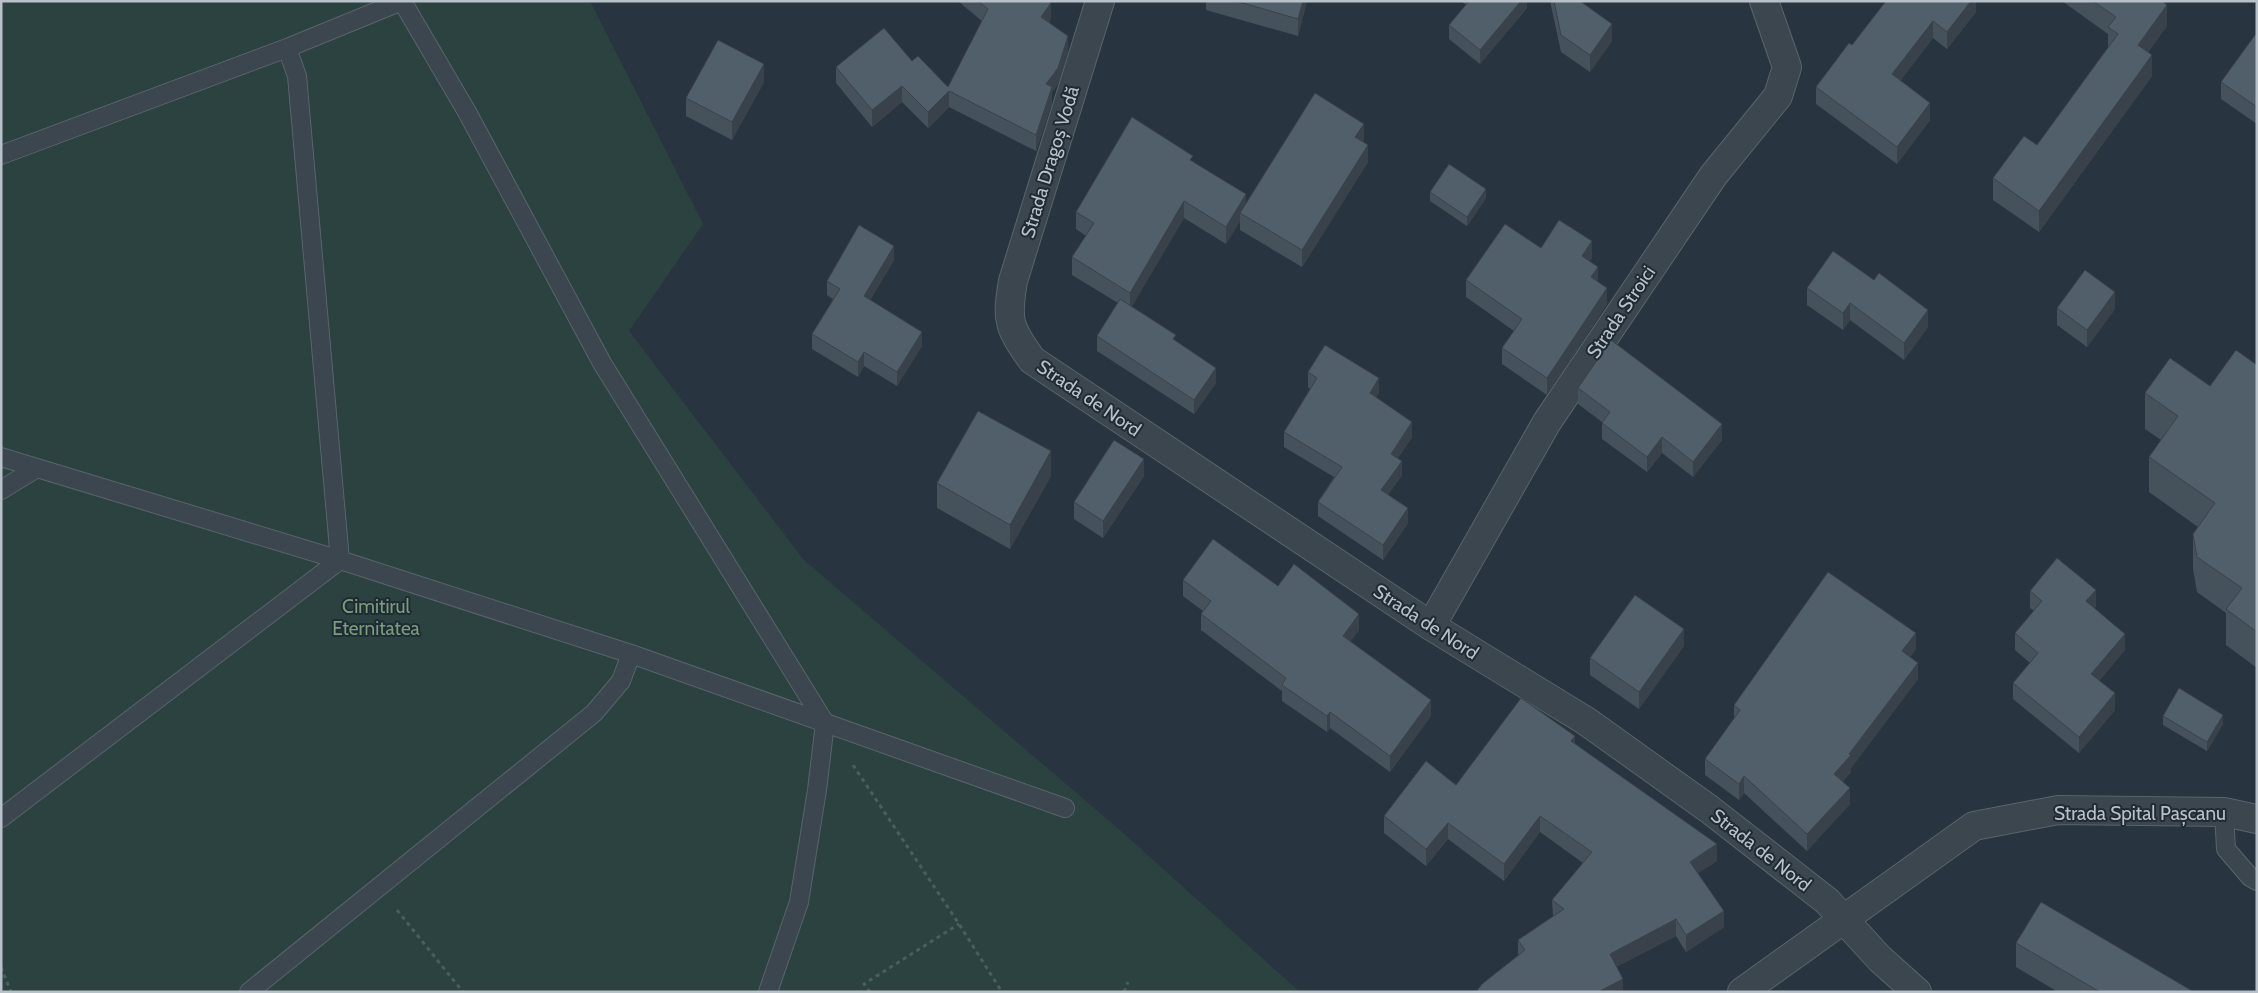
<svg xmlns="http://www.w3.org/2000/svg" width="2258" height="993" viewBox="0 0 2258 993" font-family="Cabin,sans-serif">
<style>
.green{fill:#2b4241}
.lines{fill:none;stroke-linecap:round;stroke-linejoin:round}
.lane-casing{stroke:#59646c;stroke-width:20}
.street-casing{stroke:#59646c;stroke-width:30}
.path{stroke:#4a5e5e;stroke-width:3;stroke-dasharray:4 4;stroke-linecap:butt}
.lane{stroke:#3b464f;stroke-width:18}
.street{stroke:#3b464f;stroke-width:28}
.wall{fill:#46525b}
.shaded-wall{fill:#39424a}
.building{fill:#515f6a;stroke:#39424a}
.labels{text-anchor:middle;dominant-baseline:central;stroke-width:4;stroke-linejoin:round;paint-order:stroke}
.street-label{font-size:19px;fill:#b8c1c9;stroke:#202b34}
.park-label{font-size:19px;fill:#789e7c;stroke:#202b34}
</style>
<rect width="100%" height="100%" fill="#28343f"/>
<path class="green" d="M 1,1 L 590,1 L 703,224 L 629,331 L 804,560 L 1121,831 L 1300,992 L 1,992 Z"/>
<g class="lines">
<defs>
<path id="lane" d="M 402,1 L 467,112 L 602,363 L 825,723 L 817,790 L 799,902 L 768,992
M 1,155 L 287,48 L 402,1
M 1,457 L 340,560 L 631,654 L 1065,808
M 1,490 L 37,468
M 2224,812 L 2226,849 L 2250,877 L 2257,881
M 1,818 L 340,560 L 297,76 L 287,48
M 249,992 L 594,713 L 621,681 L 631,654"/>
<path id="street" d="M 1100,1 L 1013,281 C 1006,322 1009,327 1032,360 L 1431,626 L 1586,721 L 1709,809 L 1827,901 L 1880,959 L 1917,992
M 1431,626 L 1547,422 L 1713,176 L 1778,96 L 1787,67 L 1764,1
M 1742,992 L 1974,826 L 2058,810 L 2224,812 L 2257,819"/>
</defs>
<use href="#lane" class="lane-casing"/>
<use href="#street" class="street-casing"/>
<path class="path" d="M 853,765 L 959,924 L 1002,992
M 397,910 L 463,992
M 1,967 L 11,992
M 870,992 L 864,984 L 959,924
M 1124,992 L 1128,982"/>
<use href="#lane" class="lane"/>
<use href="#street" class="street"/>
</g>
<path class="wall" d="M 958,1 L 1048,1 L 1051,19 L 1049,22 L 1068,53 L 1058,84 L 1052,92 L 1052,103 L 1036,151 L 949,107 L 928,128 L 902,102 L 872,127 L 836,83 L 836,67 L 912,61 L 948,87 L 982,21 Z
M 1206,1 L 1307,1 L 1298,36 L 1206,10 Z
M 1461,1 L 1527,1 L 1527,8 L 1480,64 L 1449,39 L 1449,25 L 1466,5 Z
M 1550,1 L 1580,1 L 1612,41 L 1590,72 L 1561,52 Z
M 1976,1 L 1976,12 L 1947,49 L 1933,38 L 1900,81 L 1930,120 L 1897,164 L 1816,104 L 1816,87 L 1852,45 Z
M 2062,1 L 2162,1 L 2167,26 L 2148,52 L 2152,76 L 2039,232 L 1993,200 L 1993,178 L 2037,145 L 2108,47 L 2108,34 Z
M 2257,36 L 2257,124 L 2221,99 L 2221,82 Z
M 764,82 L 732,140 L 686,116 L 686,98 Z
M 1364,141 L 1363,142 L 1368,162 L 1302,267 L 1240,230 L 1240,221 L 1226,244 L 1184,218 L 1131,307 L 1176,341 L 1216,383 L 1194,414 L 1097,351 L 1097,336 L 1118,303 L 1072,275 L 1072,257 L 1086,236 L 1076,229 L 1076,212 L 1193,161 L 1246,204 Z
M 1430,192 L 1486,198 L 1467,226 L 1430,201 Z
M 1541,248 L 1592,258 L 1589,261 L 1607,304 L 1547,395 L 1502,364 L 1502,348 L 1514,331 L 1466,297 L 1466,280 Z
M 894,260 L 870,300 L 922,346 L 897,386 L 864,366 L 858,377 L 812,349 L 812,334 L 833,299 L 827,295 L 827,281 Z
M 1807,288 L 1928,327 L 1904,360 L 1850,320 L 1843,330 L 1807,305 Z
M 2057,308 L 2115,309 L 2087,347 L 2057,325 Z
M 2257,365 L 2257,668 L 2226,645 L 2226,613 L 2197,592 L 2193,569 L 2193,534 L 2198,527 L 2149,492 L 2149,457 L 2161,440 L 2145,429 L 2145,393 L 2210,386 Z
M 1308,372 L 1379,393 L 1376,397 L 1412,437 L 1398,458 L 1402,475 L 1388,495 L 1408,523 L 1383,560 L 1318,516 L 1318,502 L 1334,477 L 1284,447 L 1284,432 L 1310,389 L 1308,387 Z
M 1578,388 L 1722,440 L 1693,477 L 1662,453 L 1647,472 L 1602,439 L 1602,422 L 1578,404 Z
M 1051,476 L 1010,549 L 937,508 L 937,483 Z
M 1144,476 L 1103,538 L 1074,519 L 1074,502 Z
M 1183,580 L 1278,586 L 1359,630 L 1350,642 L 1431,716 L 1390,772 L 1330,728 L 1327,732 L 1282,701 L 1282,691 L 1201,630 L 1201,614 L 1203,611 L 1183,596 Z
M 2030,591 L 2096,606 L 2094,608 L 2125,650 L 2099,681 L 2115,710 L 2079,753 L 2013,699 L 2013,683 L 2030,663 L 2015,650 L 2015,633 L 2034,611 L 2030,608 Z
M 1684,646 L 1639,709 L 1590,675 L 1590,658 Z
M 1916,649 L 1910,657 L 1918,679 L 1851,768 L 1851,772 L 1843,781 L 1850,804 L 1807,851 L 1744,793 L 1739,800 L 1705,775 L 1705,759 L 1734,719 L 1734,705 Z
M 2163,716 L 2223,724 L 2207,751 L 2163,725 Z
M 1575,744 L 1717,861 L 1698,873 L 1724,927 L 1686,952 L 1676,936 L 1616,967 L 1623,992 L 1518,955 L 1518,940 L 1553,916 L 1552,900 L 1583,863 L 1540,832 L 1504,881 L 1448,839 L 1426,866 L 1384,833 L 1384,816 L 1456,785 Z
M 2016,943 L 2194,992 L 2058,992 L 2016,967 Z"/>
<path class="shaded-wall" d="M 1303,1 L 1307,1 L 1298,36 L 1298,19 Z
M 1521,1 L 1527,1 L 1527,8 L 1480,64 L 1480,50 Z
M 1971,1 L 1976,1 L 1976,12 L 1947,49 L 1947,32 Z
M 1051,3 L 1051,19 L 1041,33 L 1041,17 Z
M 2167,5 L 2167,26 L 2138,67 L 2138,45 Z
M 1933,21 L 1933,38 L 1892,92 L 1892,74 Z
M 1612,24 L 1612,41 L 1590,72 L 1590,55 Z
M 1068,36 L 1068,53 L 1058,84 L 1052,92 L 1052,103 L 1036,151 L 1036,135 L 1046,84 Z
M 2152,55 L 2152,76 L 2039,232 L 2039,211 Z
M 764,64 L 764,82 L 732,140 L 732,122 Z
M 902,86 L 902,102 L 872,127 L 872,110 Z
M 949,91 L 949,107 L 928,128 L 928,112 Z
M 1930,103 L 1930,120 L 1897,164 L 1897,147 Z
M 1364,124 L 1364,141 L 1355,154 L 1355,137 Z
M 1368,145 L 1368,162 L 1302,267 L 1302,250 Z
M 1486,189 L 1486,198 L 1467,226 L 1467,217 Z
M 1246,194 L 1246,211 L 1240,213 L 1240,221 L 1226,244 L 1226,227 Z
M 1184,201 L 1184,218 L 1130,310 L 1130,293 Z
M 1592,241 L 1592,258 L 1582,273 L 1582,256 Z
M 894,246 L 894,260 L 864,311 L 864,296 Z
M 1598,267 L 1598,283 L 1591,277 Z
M 1607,288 L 1607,304 L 1547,395 L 1547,378 Z
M 2115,292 L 2115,309 L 2087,347 L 2087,330 Z
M 1850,303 L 1850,320 L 1843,330 L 1843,313 Z
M 1928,310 L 1928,327 L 1904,360 L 1904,343 Z
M 922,332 L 922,346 L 897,386 L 897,372 Z
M 864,352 L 864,366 L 858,377 L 858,362 Z
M 1216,368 L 1216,383 L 1194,414 L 1194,400 Z
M 1379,378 L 1379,393 L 1370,408 L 1370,393 Z
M 1412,422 L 1412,437 L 1391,468 L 1391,454 Z
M 1722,424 L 1722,440 L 1693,477 L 1693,462 Z
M 1662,437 L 1662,453 L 1647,472 L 1647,457 Z
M 1051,451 L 1051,476 L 1010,549 L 1010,525 Z
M 1144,459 L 1144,476 L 1103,538 L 1103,521 Z
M 1402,461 L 1402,475 L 1381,505 L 1381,490 Z
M 1408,508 L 1408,523 L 1383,560 L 1383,545 Z
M 2096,590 L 2096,606 L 2086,617 L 2086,601 Z
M 1359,614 L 1359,630 L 1343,652 L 1343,636 Z
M 1684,629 L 1684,646 L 1639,709 L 1639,692 Z
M 1916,633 L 1916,649 L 1902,667 L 1902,651 Z
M 2125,634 L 2125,650 L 2091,690 L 2091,674 Z
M 1918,663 L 1918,679 L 1851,768 L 1851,772 L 1834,790 L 1834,774 Z
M 2115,693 L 2115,710 L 2079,753 L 2079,737 Z
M 1431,700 L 1431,716 L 1390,772 L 1390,756 Z
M 1330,712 L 1330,728 L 1327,732 L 1327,716 Z
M 2223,715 L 2223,724 L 2207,751 L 2207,742 Z
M 1575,736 L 1575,753 L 1571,741 Z
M 1744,776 L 1744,793 L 1739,800 L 1739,784 Z
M 1850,788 L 1850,804 L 1807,851 L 1807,834 Z
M 1540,816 L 1540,832 L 1504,881 L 1504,864 Z
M 1448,823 L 1448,839 L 1426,866 L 1426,849 Z
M 1717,844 L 1717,861 L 1690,878 L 1690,862 Z
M 1724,911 L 1724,927 L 1686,952 L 1686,935 Z
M 1676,919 L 1676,936 L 1610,970 L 1610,954 Z
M 1623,979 L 1623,992 L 1598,992 Z"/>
<path class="building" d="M 978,1 L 1048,1 L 1051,3 L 1041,17 L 1068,36 L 1058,68 L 1046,84 L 1052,87 L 1036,135 L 949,91 L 928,112 L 902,86 L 872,110 L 836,67 L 884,28 L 912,61 L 918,56 L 948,87 L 988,9 Z
M 1236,1 L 1303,1 L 1298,19 Z
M 1469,1 L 1521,1 L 1480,50 L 1449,25 Z
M 1554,1 L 1580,1 L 1612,24 L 1590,55 L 1561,35 Z
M 1886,1 L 1971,1 L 1947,32 L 1933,21 L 1892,74 L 1930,103 L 1897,147 L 1816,87 L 1849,43 L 1852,45 Z
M 2093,1 L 2162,1 L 2167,5 L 2138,45 L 2152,55 L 2039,211 L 1993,178 L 2024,136 L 2037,145 L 2118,34 L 2108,27 L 2116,17 Z
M 2255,35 L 2257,36 L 2257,107 L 2221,82 Z
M 718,40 L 764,64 L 732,122 L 686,98 Z
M 1315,93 L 1364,124 L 1355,137 L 1368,145 L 1302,250 L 1240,213 Z
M 1132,117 L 1193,156 L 1190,160 L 1246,194 L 1226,227 L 1184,201 L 1130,293 L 1072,257 L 1094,223 L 1076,212 Z
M 1449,164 L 1486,189 L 1467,217 L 1430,192 Z
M 1559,220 L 1592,241 L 1582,256 L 1598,267 L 1591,277 L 1607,288 L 1547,378 L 1502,348 L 1522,319 L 1466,280 L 1505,224 L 1541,248 Z
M 859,225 L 894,246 L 864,296 L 922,332 L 897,372 L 864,352 L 858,362 L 812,334 L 840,289 L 827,281 Z
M 1833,251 L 1874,280 L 1879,273 L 1928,310 L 1904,343 L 1850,303 L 1843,313 L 1807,288 Z
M 2085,270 L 2115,292 L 2087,330 L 2057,308 Z
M 1120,299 L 1176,335 L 1173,339 L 1216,368 L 1194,400 L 1097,336 Z
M 1611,340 L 1722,424 L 1693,462 L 1662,437 L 1647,457 L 1602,423 L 1610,412 L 1578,388 Z
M 1325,345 L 1379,378 L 1370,393 L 1412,422 L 1391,454 L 1402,461 L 1381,490 L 1408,508 L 1383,545 L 1318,502 L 1342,467 L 1284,432 L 1317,378 L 1308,372 Z
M 2236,350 L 2257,365 L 2257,632 L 2226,609 L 2242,588 L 2197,557 L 2193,534 L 2215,503 L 2149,457 L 2178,416 L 2145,393 L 2170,358 L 2210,386 Z
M 978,411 L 1051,451 L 1010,525 L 937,483 Z
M 1114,440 L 1144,459 L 1103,521 L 1074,502 Z
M 1213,539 L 1278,586 L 1294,564 L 1359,614 L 1343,636 L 1431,700 L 1390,756 L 1330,712 L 1327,716 L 1282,685 L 1286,678 L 1201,614 L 1211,601 L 1183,580 Z
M 2057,558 L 2096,590 L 2086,601 L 2125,634 L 2091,674 L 2115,693 L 2079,737 L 2013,683 L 2038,653 L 2015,633 L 2042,601 L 2030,591 Z
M 1828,572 L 1916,633 L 1902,651 L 1918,663 L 1849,754 L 1851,755 L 1834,774 L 1850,788 L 1807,834 L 1744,776 L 1739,784 L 1705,759 L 1740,710 L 1734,705 Z
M 1635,595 L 1684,629 L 1639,692 L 1590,658 Z
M 2179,688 L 2223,715 L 2207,742 L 2163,716 Z
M 1521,698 L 1575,736 L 1571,741 L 1717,844 L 1690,862 L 1724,911 L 1686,935 L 1676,919 L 1610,954 L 1623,979 L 1598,992 L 1476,992 L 1482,984 L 1525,950 L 1518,940 L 1564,909 L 1552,900 L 1592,852 L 1540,816 L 1504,864 L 1448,823 L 1426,849 L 1384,816 L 1426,761 L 1456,785 Z
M 2041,902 L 2194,992 L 2100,992 L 2016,943 Z"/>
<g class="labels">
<g class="street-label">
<text transform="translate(1050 162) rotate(-73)">Strada Dragoș Vodă</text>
<text transform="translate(1621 312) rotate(-56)">Strada Stroici</text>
<text transform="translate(1089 398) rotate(34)">Strada de Nord</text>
<text transform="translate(1426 622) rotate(33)">Strada de Nord</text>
<text x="2140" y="813">Strada Spital Pașcanu</text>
<text transform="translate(1761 850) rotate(38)">Strada de Nord</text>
</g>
<g class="park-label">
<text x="376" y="606">Cimitirul<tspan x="376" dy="22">Eternitatea</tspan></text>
</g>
</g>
<rect width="2258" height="993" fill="none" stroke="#b8c1c9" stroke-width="5"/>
</svg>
